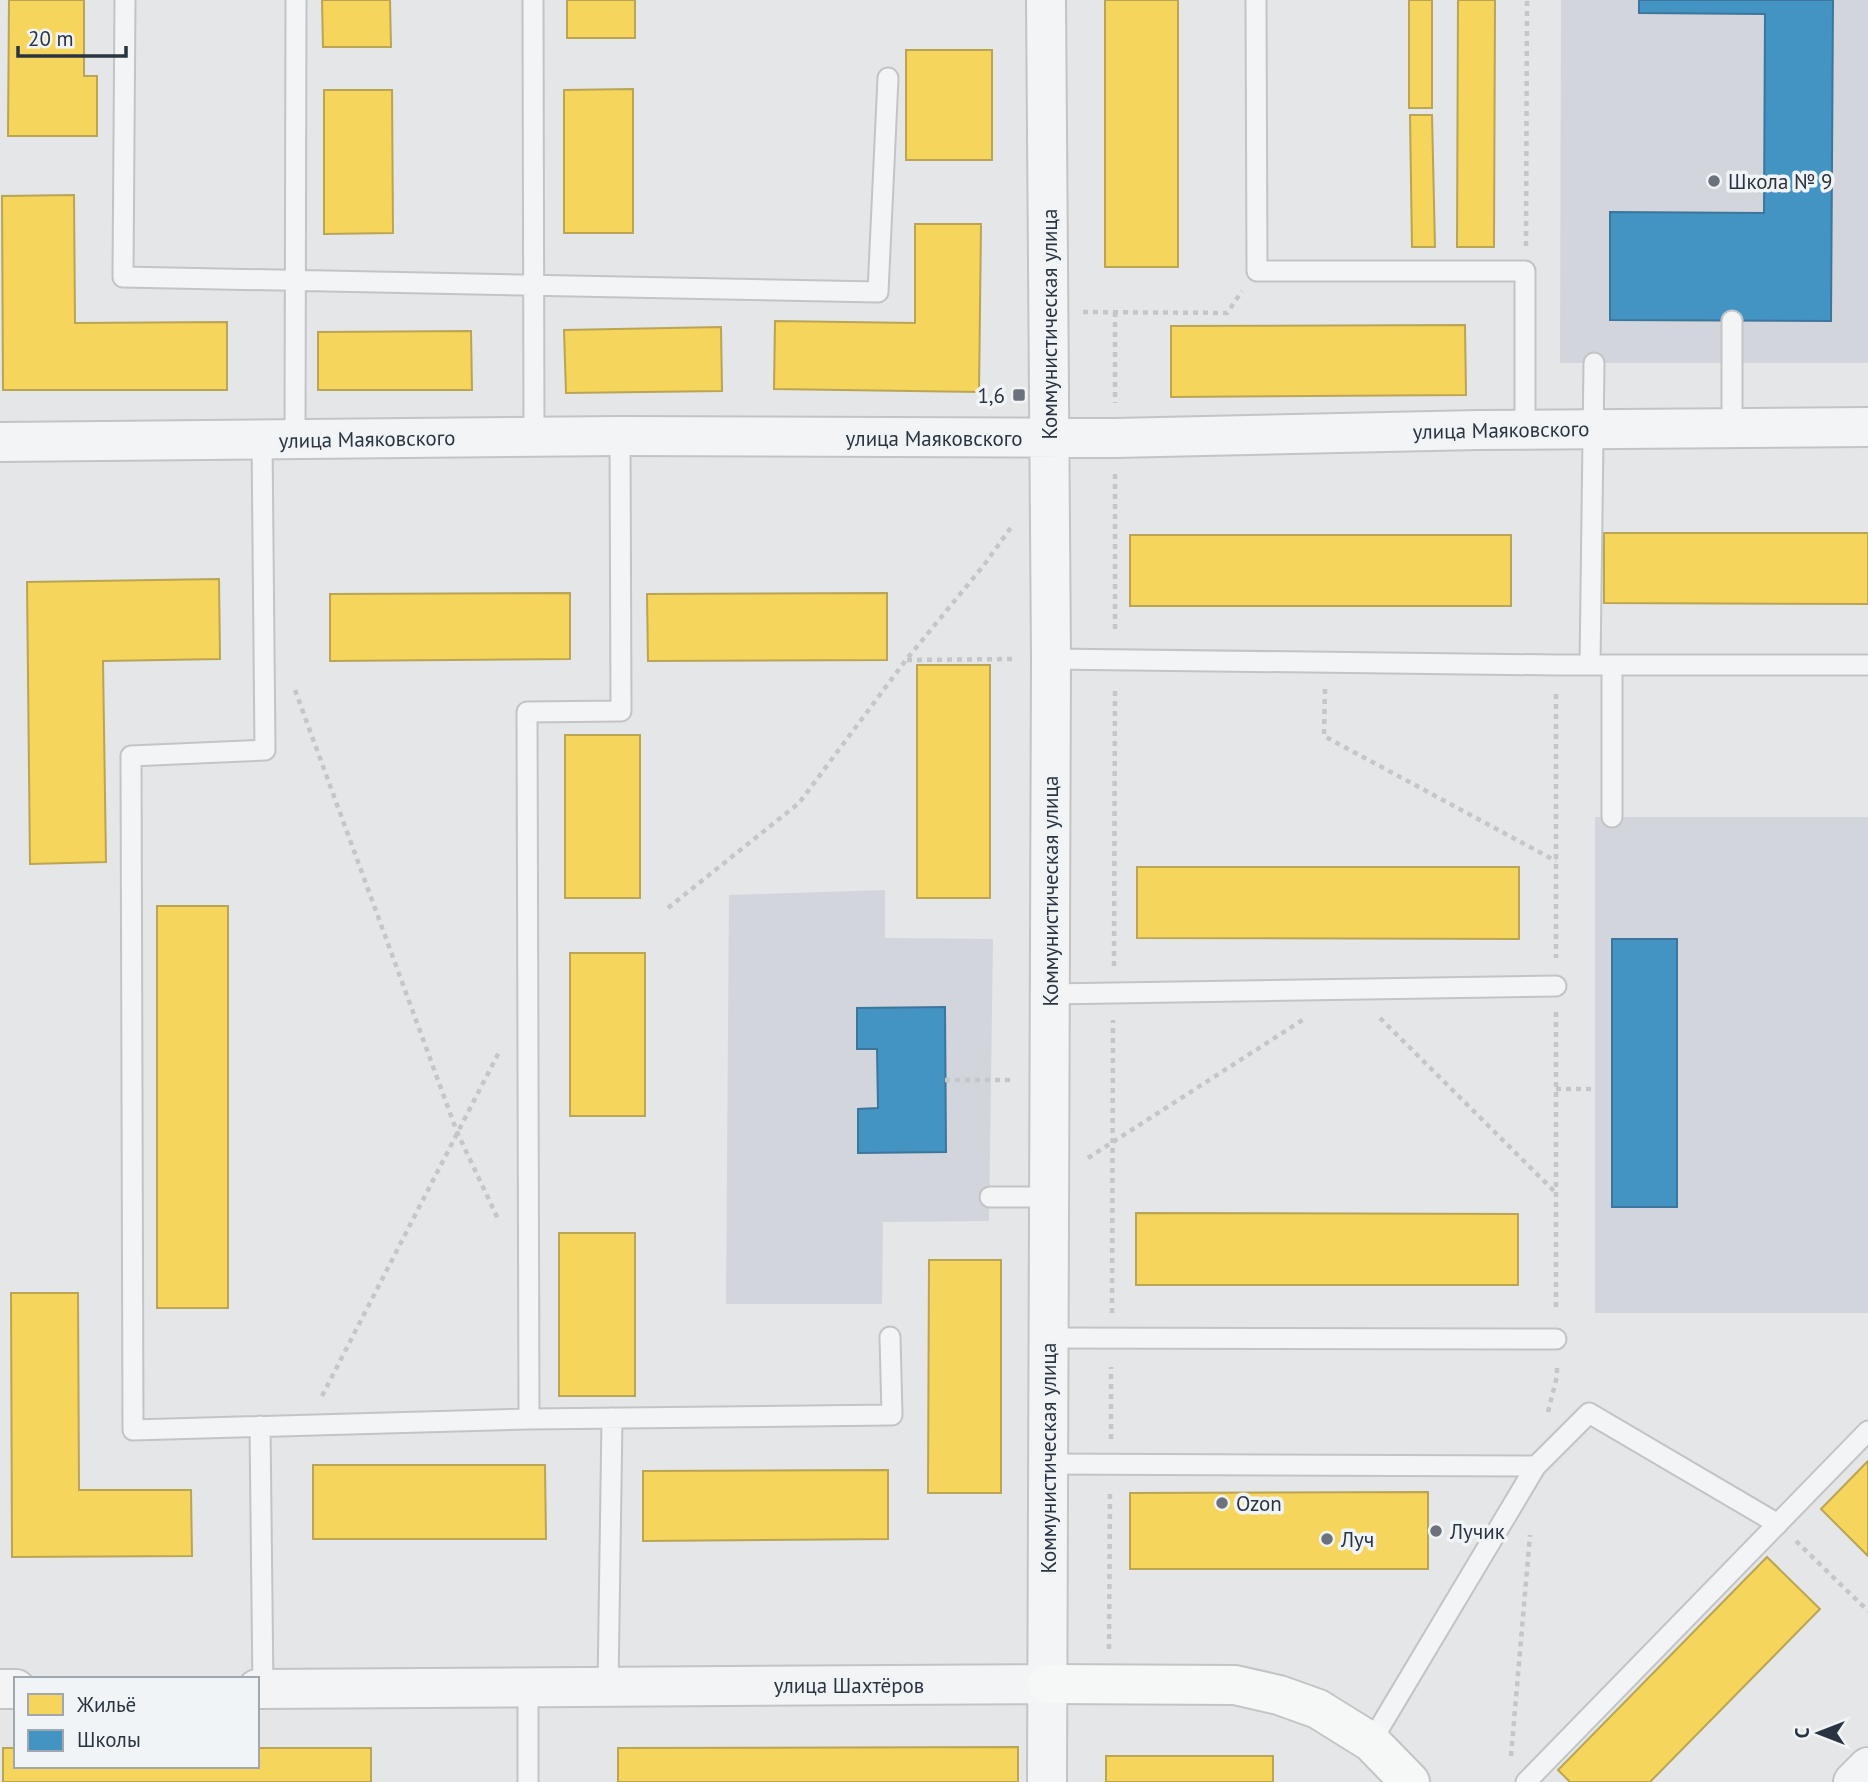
<svg xmlns="http://www.w3.org/2000/svg" width="1868" height="1782" viewBox="0 0 1868 1782" font-family="'PT Sans',sans-serif">
<style>
.built{fill:#d2d5db}
.homes{fill:#f6d55c;stroke:#b9a554;stroke-width:2}
.schools{fill:#4393c3;stroke:#3c769c;stroke-width:2}
.lines{fill:none;stroke-linecap:round;stroke-linejoin:round}
.lane-casing{stroke:#c2c4c6;stroke-width:23}
.street-casing{stroke:#c2c4c6;stroke-width:42}
.secondary-casing{stroke:#c2c4c6;stroke-width:42}
.path{stroke:#c4c7ca;stroke-width:4.5;stroke-dasharray:5 5;stroke-linecap:butt}
.lane{stroke:#f2f4f5;stroke-width:19}
.street{stroke:#f2f4f5;stroke-width:38}
.secondary{stroke:#f6f7f7;stroke-width:38}
.poi-dot{fill:#6b727b;stroke:#f1f4f7;stroke-width:2.5}
.labels{text-anchor:middle;dominant-baseline:central;stroke-width:7;stroke-linejoin:round;paint-order:stroke}
.poi-label{font-size:21px;fill:#2a3441;stroke:#f1f4f7;text-anchor:start}
.street-label{font-size:21px;fill:#2a3441;stroke:#f1f4f7}
</style>
<rect width="100%" height="100%" fill="#e4e6e8"/>
<path class="built" d="M 1561,0 L 1868,0 L 1868,363 L 1560,363 Z
M 1595,817 L 1868,817 L 1868,1313 L 1595,1313 Z
M 885,890 L 885,938 L 993,939 L 989,1221 L 883,1222 L 882,1304 L 726,1304 L 729,895 Z"/>
<path class="homes" d="M 9,0 L 84,0 L 84,76 L 97,76 L 97,136 L 8,136 Z
M 322,0 L 390,0 L 391,47 L 323,47 Z
M 567,0 L 635,0 L 635,38 L 567,38 Z
M 1105,0 L 1178,0 L 1178,267 L 1105,267 Z
M 1409,0 L 1432,0 L 1432,108 L 1409,108 Z
M 1458,0 L 1495,0 L 1494,247 L 1457,247 Z
M 906,50 L 992,50 L 992,160 L 906,160 Z
M 633,89 L 633,233 L 564,233 L 564,90 Z
M 324,90 L 392,90 L 393,233 L 324,234 Z
M 1410,115 L 1432,115 L 1435,247 L 1412,247 Z
M 74,195 L 75,323 L 227,322 L 227,390 L 3,390 L 2,196 Z
M 915,224 L 981,224 L 979,392 L 774,389 L 775,321 L 915,323 Z
M 1465,325 L 1466,395 L 1171,397 L 1171,326 Z
M 721,327 L 722,391 L 566,393 L 564,330 Z
M 471,331 L 472,390 L 318,390 L 318,332 Z
M 1604,533 L 1868,533 L 1868,604 L 1604,603 Z
M 1130,535 L 1511,535 L 1511,606 L 1130,606 Z
M 219,579 L 220,659 L 103,661 L 106,862 L 30,864 L 27,582 Z
M 570,593 L 570,659 L 330,661 L 330,594 Z
M 887,593 L 887,660 L 648,661 L 647,594 Z
M 917,665 L 990,665 L 990,898 L 917,898 Z
M 565,735 L 640,735 L 640,898 L 565,898 Z
M 1137,867 L 1519,867 L 1519,939 L 1137,938 Z
M 157,906 L 228,906 L 228,1308 L 157,1308 Z
M 570,953 L 645,953 L 645,1116 L 570,1116 Z
M 1136,1213 L 1518,1214 L 1518,1285 L 1136,1285 Z
M 559,1233 L 635,1233 L 635,1396 L 559,1396 Z
M 929,1260 L 1001,1260 L 1001,1493 L 928,1493 Z
M 11,1293 L 78,1293 L 79,1490 L 191,1490 L 192,1556 L 12,1557 Z
M 1868,1461 L 1868,1556 L 1821,1509 Z
M 313,1465 L 545,1465 L 546,1539 L 313,1539 Z
M 888,1470 L 888,1539 L 643,1541 L 643,1471 Z
M 1428,1492 L 1428,1569 L 1130,1569 L 1130,1493 Z
M 1767,1557 L 1820,1609 L 1650,1782 L 1570,1782 L 1558,1770 Z
M 1018,1747 L 1018,1782 L 618,1782 L 618,1748 Z
M 3,1748 L 16,1748 L 16,1766 L 257,1766 L 257,1748 L 371,1748 L 371,1782 L 3,1782 Z
M 1106,1756 L 1273,1756 L 1273,1782 L 1106,1782 Z"/>
<path class="schools" d="M 1639,0 L 1833,0 L 1831,321 L 1610,320 L 1610,212 L 1764,213 L 1765,14 L 1639,13 Z
M 1612,939 L 1677,939 L 1677,1207 L 1612,1207 Z
M 945,1007 L 946,1152 L 858,1153 L 858,1109 L 878,1108 L 877,1049 L 857,1049 L 857,1008 Z"/>
<g class="lines">
<defs>
<path id="lane" d="M 125,0 L 123,277 L 878,292 L 888,78
M 533,0 L 534,437
M 1256,0 L 1257,271 L 1525,271 L 1525,429
M 1732,321 L 1732,428
M 262,439 L 265,750 L 131,756 L 133,1430 L 529,1419 L 527,712 L 621,711 L 620,436
M 295,439 L 296,0
M 1051,659 L 1556,665 L 1868,665
M 1590,665 L 1594,363
M 1612,817 L 1612,665
M 1050,994 L 1556,986
M 990,1197 L 1049,1197
M 1049,1338 L 1556,1339
M 529,1419 L 892,1415 L 890,1337
M 260,1426 L 263,1689
M 1048,1464 L 1536,1466 L 1589,1413 L 1778,1524
M 608,1687 L 612,1418
M 1371,1742 L 1536,1466
M 528,1782 L 528,1687
M 1526,1782 L 1868,1431"/>
<path id="street" d="M 1046,0 L 1051,659 L 1047,1782
M 0,442 L 620,436 L 1115,438 L 1478,430 L 1868,427
M 0,1689 L 16,1689
M 257,1689 L 1047,1684
M 1853,1782 L 1868,1767"/>
<path id="secondary" d="M 1047,1684 L 1235,1685 L 1279,1695 L 1318,1709 L 1371,1742 L 1410,1782"/>
</defs>
<use href="#lane" class="lane-casing"/>
<use href="#street" class="street-casing"/>
<use href="#secondary" class="secondary-casing"/>
<path class="path" d="M 1526,246 L 1527,0
M 1083,312 L 1227,313 L 1242,291
M 1115,312 L 1115,403
M 1115,474 L 1115,634
M 907,660 L 1014,659
M 1325,689 L 1324,736 L 1556,861
M 295,690 L 457,1132 L 499,1221
M 1556,694 L 1556,958
M 668,908 L 799,803 L 906,660 L 984,565 L 1012,526
M 1114,966 L 1115,688
M 1556,1012 L 1556,1312
M 1380,1018 L 1556,1193
M 945,1080 L 1013,1080
M 1556,1089 L 1595,1089
M 1088,1158 L 1304,1019
M 1112,1313 L 1113,1020
M 322,1396 L 499,1052
M 1548,1412 L 1557,1376 L 1557,1366
M 1111,1439 L 1111,1367
M 1796,1541 L 1868,1611
M 1109,1649 L 1110,1493
M 1511,1756 L 1530,1535"/>
<use href="#lane" class="lane"/>
<use href="#street" class="street"/>
<use href="#secondary" class="secondary"/>
</g>
<g class="poi-dot">
<circle cx="1714" cy="181" r="7"/>
<rect x="1012" y="388" width="14" height="14" rx="3.5"/>
<circle cx="1222" cy="1503" r="7"/>
<circle cx="1436" cy="1531" r="7"/>
<circle cx="1327" cy="1539" r="7"/>
</g>
<g class="labels">
<g class="poi-label">
<text x="1728" y="181">Школа № 9</text>
<text x="1005" y="395" text-anchor="end">1,6</text>
<text x="1236" y="1503">Ozon</text>
<text x="1450" y="1531">Лучик</text>
<text x="1341" y="1539">Луч</text>
</g>
<g class="street-label">
<text transform="translate(1049 324) rotate(-90)">Коммунистическая улица</text>
<text transform="translate(1501 430) rotate(-1)">улица Маяковского</text>
<text x="934" y="438">улица Маяковского</text>
<text transform="translate(367 439) rotate(-1)">улица Маяковского</text>
<text transform="translate(1050 891) rotate(-90)">Коммунистическая улица</text>
<text transform="translate(1048 1458) rotate(-90)">Коммунистическая улица</text>
<text x="849" y="1685">улица Шахтёров</text>
</g>
</g>
<rect x="14" y="1677" width="245" height="91" fill="#f1f4f7" stroke="#a1a7ae" stroke-width="2"/>
<rect x="28" y="1694" width="35" height="21" fill="#f6d55c" stroke="#a1a7ae" stroke-width="2"/>
<text x="77" y="1712" font-size="21" fill="#2a3441">Жильё</text>
<rect x="28" y="1730" width="35" height="21" fill="#4393c3" stroke="#a1a7ae" stroke-width="2"/>
<text x="77" y="1747" font-size="21" fill="#2a3441">Школы</text>
<g transform="translate(1819 1733) rotate(270)" stroke="#f1f4f7" stroke-width="5" paint-order="stroke">
<path d="M0-5L12 26L0 18L-12 26Z" fill="#2a3441"/>
<text y="-10" font-size="19" font-weight="bold" text-anchor="middle" fill="#2a3441">С</text>
</g>
<path d="M18 46v10h108v-10" fill="none" stroke="#2a3441" stroke-width="3.5"/>
<text x="28" y="46" font-size="21" fill="#2a3441" stroke="#f1f4f7" stroke-width="5" paint-order="stroke">20 m</text>
</svg>
